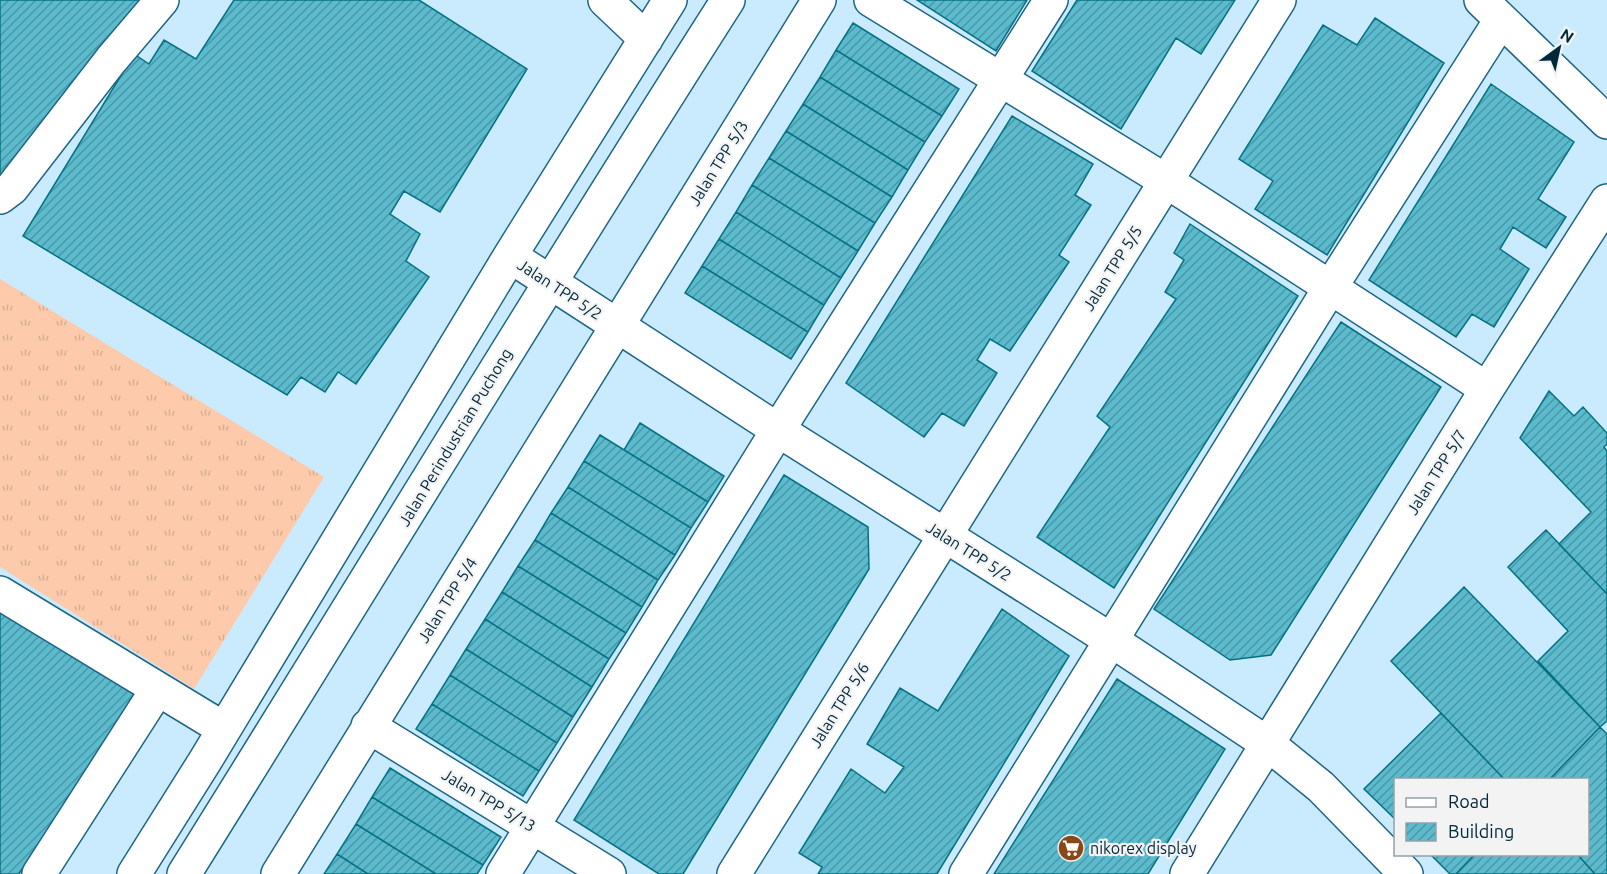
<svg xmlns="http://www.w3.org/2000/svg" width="1607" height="874" viewBox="0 0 1607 874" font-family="Ubuntu,sans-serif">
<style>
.grass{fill:url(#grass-tufts)}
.building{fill:url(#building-hatch);stroke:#057182;stroke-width:1.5}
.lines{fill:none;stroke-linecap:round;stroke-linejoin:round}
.minor-casing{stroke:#1e6688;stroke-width:36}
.minor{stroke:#fff;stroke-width:33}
.labels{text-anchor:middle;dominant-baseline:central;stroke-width:4.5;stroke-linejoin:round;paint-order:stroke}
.street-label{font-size:16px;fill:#00283b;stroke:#f3f3f3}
.poi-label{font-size:16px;fill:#00283b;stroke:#f3f3f3;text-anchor:start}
</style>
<defs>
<pattern id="grass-tufts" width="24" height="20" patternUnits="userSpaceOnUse" patternTransform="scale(1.5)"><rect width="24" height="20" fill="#fdcaab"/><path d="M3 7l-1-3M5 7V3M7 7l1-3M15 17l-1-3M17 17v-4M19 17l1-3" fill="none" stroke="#d7ae94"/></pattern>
<pattern id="building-hatch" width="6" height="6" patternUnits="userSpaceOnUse" patternTransform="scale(1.5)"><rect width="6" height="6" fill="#5cbacd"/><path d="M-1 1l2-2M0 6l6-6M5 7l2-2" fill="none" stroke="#4a97a8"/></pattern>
</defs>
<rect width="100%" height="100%" fill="#caebfe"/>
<path class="grass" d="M 0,279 L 324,477 L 194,689 L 0,567 Z"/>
<path class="building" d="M 0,0 L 149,0 L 0,181 Z
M 234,0 L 419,0 L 527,69 L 440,212 L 404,191 L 390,214 L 420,234 L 406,261 L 429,277 L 356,384 L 338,372 L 325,392 L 301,377 L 287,395 L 23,236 L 134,54 L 149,64 L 164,40 L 196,59 Z
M 917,0 L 1027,0 L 996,51 Z
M 1077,0 L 1235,0 L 1201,54 L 1176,38 L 1121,129 L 1032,71 Z
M 1375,18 L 1444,63 L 1327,255 L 1255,209 L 1273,181 L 1239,159 L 1323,25 L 1357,45 Z
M 853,23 L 959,89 L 942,116 L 836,50 Z
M 836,50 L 942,116 L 925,142 L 820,77 Z
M 820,77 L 925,142 L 908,170 L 803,104 Z
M 1491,84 L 1574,142 L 1538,199 L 1566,217 L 1546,248 L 1513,227 L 1500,249 L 1529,269 L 1494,327 L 1472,314 L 1456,337 L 1369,280 Z
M 803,104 L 908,170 L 892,197 L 786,131 Z
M 1012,116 L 1093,164 L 1075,195 L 1091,205 L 1059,255 L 1069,262 L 1010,351 L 990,339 L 977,360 L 997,373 L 964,426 L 942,413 L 924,437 L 846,383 Z
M 786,131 L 892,197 L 875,223 L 769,158 Z
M 769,158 L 875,223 L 858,251 L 752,185 Z
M 752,185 L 858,251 L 841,278 L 736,212 Z
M 736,212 L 841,278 L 824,305 L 719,239 Z
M 1190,224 L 1298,296 L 1114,588 L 1037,537 L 1110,427 L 1097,416 L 1176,299 L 1165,292 L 1184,260 L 1174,253 Z
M 719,239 L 824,305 L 808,332 L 702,266 Z
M 702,266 L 808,332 L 791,359 L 685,293 Z
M 1341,322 L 1441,387 L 1271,655 L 1230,660 L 1154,609 Z
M 1549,391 L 1574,416 L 1583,407 L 1607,433 L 1607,444 L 1604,447 L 1607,451 L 1607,594 L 1559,544 L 1591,512 L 1520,438 Z
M 640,423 L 724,476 L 708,502 L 624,450 Z
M 600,435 L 708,502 L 691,528 L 584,461 Z
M 584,461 L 691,528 L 675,555 L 568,487 Z
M 784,475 L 868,527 L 869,569 L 683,874 L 659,874 L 574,820 Z
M 568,487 L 675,555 L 658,580 L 551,513 Z
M 551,513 L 658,580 L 642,607 L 535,540 Z
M 1546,530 L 1607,594 L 1607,721 L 1600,727 L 1538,661 L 1568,631 L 1508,567 Z
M 535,540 L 642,607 L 626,633 L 518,566 Z
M 518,566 L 626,633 L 609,659 L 502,592 Z
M 1464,587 L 1600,727 L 1549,780 L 1505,780 L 1391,661 Z
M 502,592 L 609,659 L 592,687 L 485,619 Z
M 1002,609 L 1069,656 L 937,874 L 818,874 L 822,867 L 799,853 L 851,769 L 885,793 L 904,767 L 867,744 L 900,688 L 938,711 Z
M 0,612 L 136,695 L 19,874 L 0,874 Z
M 485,619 L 592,687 L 573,717 L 466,649 Z
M 466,649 L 573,717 L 557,743 L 450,675 Z
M 450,675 L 557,743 L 539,771 L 432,704 Z
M 1117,679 L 1225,749 L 1148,874 L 994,874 Z
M 432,704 L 539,771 L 523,796 L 416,729 Z
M 1441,713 L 1505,780 L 1396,780 L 1396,820 L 1364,789 Z
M 1600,727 L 1607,734 L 1607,874 L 1595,874 L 1577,854 L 1588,854 L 1588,780 L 1549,780 Z
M 390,768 L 501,837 L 483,865 L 372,797 Z
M 372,797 L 483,865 L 477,874 L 436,874 L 356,824 Z
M 356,824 L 436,874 L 368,874 L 337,854 Z
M 337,854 L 368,874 L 324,874 Z
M 1430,854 L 1475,854 L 1456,874 L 1450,874 Z
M 1475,854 L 1577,854 L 1595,874 L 1456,874 Z"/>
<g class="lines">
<defs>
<path id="minor" d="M 605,0 L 646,39
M 871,0 L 1166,181 L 1487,389
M 1481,0 L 1607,122
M 0,197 L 12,188 L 111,60 L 162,0
M 510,256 L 778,430 L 1111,640 L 1268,744 L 1321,787 L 1406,874
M 0,593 L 224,729
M 368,726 L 609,874
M 39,874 L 157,690
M 134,874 L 205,761 L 510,256 L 670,0
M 184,874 C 366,583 543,289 728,0
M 278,874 L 819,0
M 503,874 L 778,430 L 1051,0
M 734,874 L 1279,0
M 966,874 L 1330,288 L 1501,20
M 1187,874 L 1487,389 L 1607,201"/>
</defs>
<use href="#minor" class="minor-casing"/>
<use href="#minor" class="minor"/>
</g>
<defs>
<symbol id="supermarket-disc" viewBox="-11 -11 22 22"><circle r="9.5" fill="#8a4816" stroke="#f3f3f3"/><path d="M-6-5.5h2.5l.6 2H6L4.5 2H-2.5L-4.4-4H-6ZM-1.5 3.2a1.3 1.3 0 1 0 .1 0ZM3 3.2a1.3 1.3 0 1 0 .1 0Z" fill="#fff"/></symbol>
</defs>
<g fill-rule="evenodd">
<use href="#supermarket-disc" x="1056" y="833" width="30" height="30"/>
</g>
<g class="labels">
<g class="street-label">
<text transform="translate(718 163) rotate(-58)">Jalan TPP 5/3</text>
<text transform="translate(1112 268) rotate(-58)">Jalan TPP 5/5</text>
<text transform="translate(560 289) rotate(33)">Jalan TPP 5/2</text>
<text transform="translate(455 437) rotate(-59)">Jalan Perindustrian Puchong</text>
<text transform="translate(1436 472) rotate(-58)">Jalan TPP 5/7</text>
<text transform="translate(969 551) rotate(32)">Jalan TPP 5/2</text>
<text transform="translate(447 600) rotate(-58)">Jalan TPP 5/4</text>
<text transform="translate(839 705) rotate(-58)">Jalan TPP 5/6</text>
<text transform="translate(489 800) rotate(31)">Jalan TPP 5/13</text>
</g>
<g class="poi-label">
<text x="1090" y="848">nikorex display</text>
</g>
</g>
<rect x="1394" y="778" width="195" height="78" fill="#f3f3f3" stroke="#92a2a9" stroke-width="1.5"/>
<rect x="1406" y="798" width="30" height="9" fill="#ffffff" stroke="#92a2a9" stroke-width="1.5"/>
<text x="1448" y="808" font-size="18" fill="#00283b">Road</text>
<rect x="1406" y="823" width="30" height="18" fill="url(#building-hatch)" stroke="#92a2a9" stroke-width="1.5"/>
<text x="1448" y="838" font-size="18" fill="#00283b">Building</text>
<g transform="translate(1559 48) rotate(33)" stroke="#f3f3f3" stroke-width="4.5" paint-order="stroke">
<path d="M0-4.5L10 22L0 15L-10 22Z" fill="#00283b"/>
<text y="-9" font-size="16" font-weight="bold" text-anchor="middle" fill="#00283b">N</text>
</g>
</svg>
